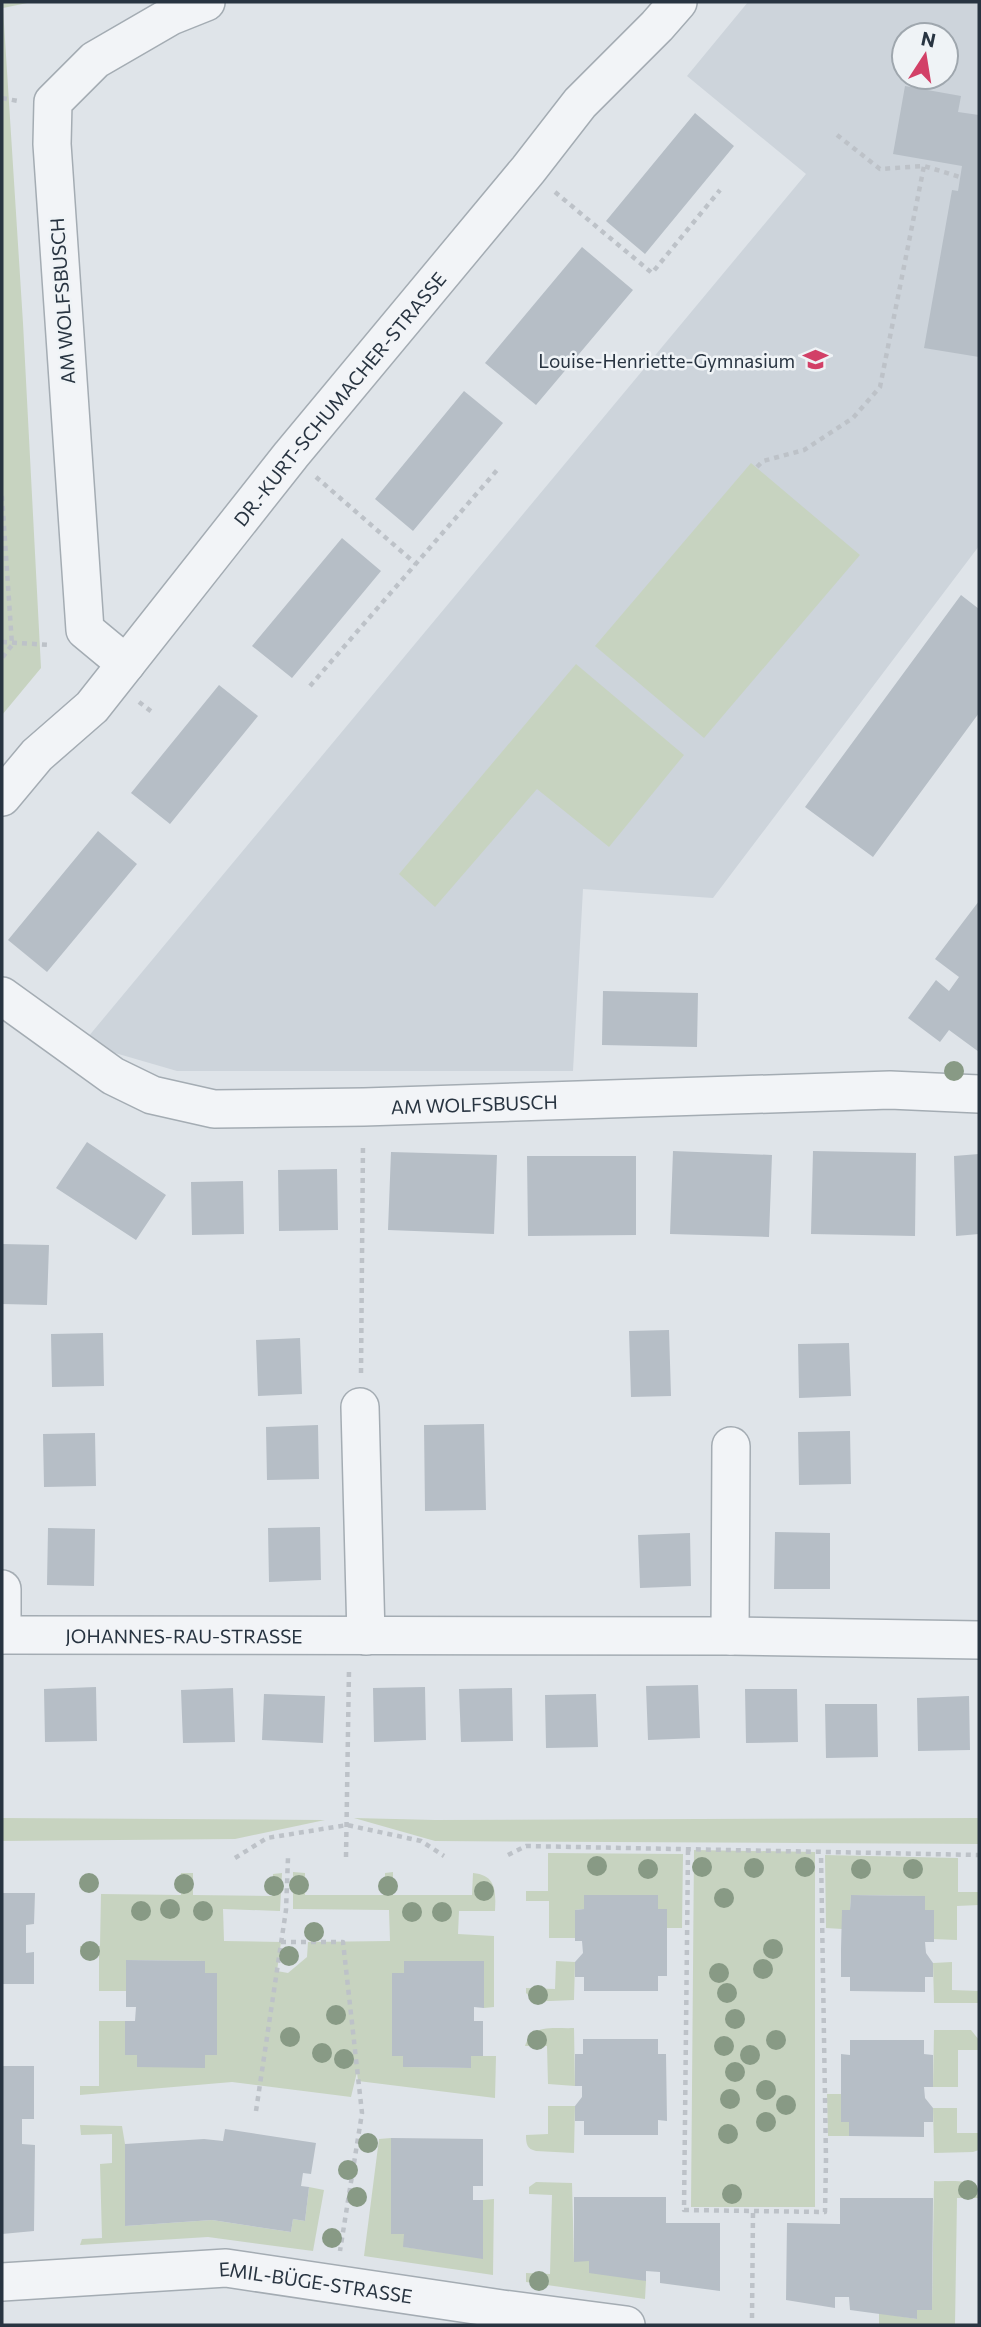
<svg xmlns="http://www.w3.org/2000/svg" width="981" height="2327" viewBox="0 0 981 2327" font-family="Commissioner,sans-serif">
<style>
.built{fill:#cdd4db;fill-rule:evenodd}
.green{fill:#c7d3c0}
.building{fill:#b6bec6}
.lines{fill:none;stroke-linecap:round;stroke-linejoin:round}
.street-casing{stroke:#a4acb3;stroke-width:40}
.path{stroke:#bdc2c8;stroke-width:4.5;stroke-dasharray:5 5;stroke-linecap:butt}
.street{stroke:#f2f4f7;stroke-width:37}
.tree{fill:#889a85}
.labels{text-anchor:middle;dominant-baseline:central;stroke-width:5;stroke-linejoin:round;paint-order:stroke}
.street-label{font-size:19px;fill:#283441;stroke:#eff3f6}
.poi-label{font-size:19px;fill:#283441;stroke:#eff3f6;text-anchor:end}
</style>
<rect width="100%" height="100%" fill="#dfe4e9"/>
<path class="built" d="M 748,2 L 979,2 L 979,546 L 713,898 L 583,889 L 573,1071 L 177,1071 L 115,1053 L 88,1037 L 806,174 L 687,76 ZM 904,35 L 946,35 L 946,77 L 904,77 Z"/>
<path class="green" d="M 2,2 L 32,2 L 3,8 L 23,323 L 41,668 L 2,715 Z
M 751,463 L 860,555 L 704,738 L 595,646 Z
M 576,664 L 684,755 L 609,847 L 537,789 L 435,907 L 399,874 Z
M 2,1818 L 325,1820 L 235,1839 L 2,1841 Z
M 354,1818 L 435,1820 L 979,1818 L 979,1844 L 435,1841 Z
M 694,1850 L 815,1852 L 815,2207 L 691,2207 Z
M 548,1853 L 683,1854 L 682,1928 L 667,1928 L 667,1909 L 658,1909 L 658,1895 L 584,1895 L 584,1909 L 575,1910 L 575,1938 L 549,1938 L 549,1901 L 526,1901 L 526,1891 L 548,1891 Z
M 825,1855 L 958,1858 L 958,1892 L 979,1892 L 979,1905 L 957,1906 L 957,1940 L 933,1939 L 934,1910 L 925,1910 L 924,1896 L 851,1895 L 850,1910 L 842,1910 L 842,1929 L 826,1928 Z
M 293,1872 L 305,1873 L 305,1895 L 385,1895 L 385,1873 L 393,1872 L 393,1895 L 472,1895 L 473,1873 C 496,1875 496,1891 495,1911 L 459,1911 L 458,1934 L 494,1936 L 494,2007 L 484,2008 L 483,1961 L 404,1961 L 404,1973 L 392,1973 L 392,2056 L 403,2056 L 403,2067 L 470,2068 L 471,2056 L 496,2056 L 495,2098 L 358,2081 L 357,2072 L 351,2097 L 232,2082 L 80,2095 L 80,2086 L 99,2086 L 99,2021 L 125,2021 L 125,2054 L 137,2055 L 137,2067 L 205,2067 L 205,2055 L 217,2054 L 217,1973 L 205,1973 L 205,1961 L 126,1960 L 126,1991 L 99,1991 L 99,1954 L 80,1954 L 80,1946 L 100,1946 L 101,1894 L 181,1895 L 181,1873 L 193,1873 L 193,1895 L 272,1896 L 273,1874 L 282,1873 L 280,1911 L 223,1909 L 224,1941 L 281,1942 L 277,1971 L 288,1973 L 307,1957 L 308,1942 L 390,1941 L 389,1910 L 293,1909 Z
M 556,1961 L 575,1962 L 574,2000 C 558,2000 537,2005 526,1993 L 526,1988 L 555,1989 Z
M 952,1962 L 952,1990 L 979,1991 L 979,2003 L 934,2003 L 933,1963 Z
M 574,2028 L 575,2086 L 548,2084 L 547,2046 L 525,2046 C 532,2023 554,2029 574,2028 Z
M 934,2030 L 971,2030 L 979,2040 L 979,2050 L 958,2050 L 958,2087 L 933,2087 Z
M 827,2094 L 841,2094 L 841,2121 L 849,2122 L 849,2136 L 828,2136 Z
M 548,2106 L 575,2106 L 574,2153 L 536,2151 C 527,2149 526,2144 526,2135 L 548,2134 Z
M 933,2108 L 957,2108 L 957,2133 L 979,2133 L 979,2150 L 973,2152 L 934,2153 Z
M 80,2125 L 122,2126 L 125,2144 L 125,2226 L 212,2220 L 291,2232 L 293,2219 L 305,2221 L 309,2187 L 324,2190 L 313,2251 L 208,2237 L 80,2245 L 82,2239 L 102,2238 L 100,2164 L 112,2163 L 112,2134 L 81,2135 Z
M 391,2138 L 391,2233 L 404,2234 L 404,2247 L 483,2258 L 483,2200 L 494,2199 L 493,2275 L 364,2256 L 379,2139 Z
M 934,2181 C 949,2182 968,2178 979,2189 L 979,2198 L 957,2198 L 955,2325 L 879,2325 L 879,2313 L 917,2319 L 917,2310 L 932,2309 Z
M 536,2182 L 572,2183 L 574,2261 L 589,2261 L 646,2281 L 645,2299 L 526,2282 L 526,2273 L 550,2274 L 552,2195 L 529,2194 L 529,2187 Z"/>
<path class="building" d="M 905,86 L 961,96 L 958,112 L 979,115 L 979,357 L 924,348 L 952,190 L 958,191 L 962,166 L 893,154 Z
M 695,113 L 734,146 L 645,254 L 606,221 Z
M 582,247 L 633,290 L 536,405 L 485,363 Z
M 464,391 L 503,423 L 413,531 L 375,499 Z
M 342,538 L 381,571 L 292,678 L 252,646 Z
M 961,595 L 979,609 L 979,713 L 873,857 L 805,807 Z
M 219,685 L 258,716 L 170,824 L 131,793 Z
M 98,831 L 137,864 L 47,972 L 8,940 Z
M 979,901 L 979,1052 L 949,1030 L 940,1042 L 908,1018 L 936,980 L 949,991 L 959,977 L 935,959 Z
M 603,991 L 698,993 L 697,1047 L 602,1045 Z
M 87,1142 L 166,1195 L 136,1240 L 56,1188 Z
M 673,1151 L 772,1155 L 769,1237 L 670,1234 Z
M 813,1151 L 916,1153 L 915,1236 L 811,1234 Z
M 391,1152 L 497,1155 L 494,1234 L 388,1230 Z
M 979,1154 L 979,1234 L 956,1236 L 954,1156 Z
M 527,1156 L 636,1156 L 636,1235 L 528,1236 Z
M 337,1169 L 338,1230 L 279,1231 L 278,1170 Z
M 243,1181 L 244,1234 L 192,1235 L 191,1182 Z
M 2,1244 L 49,1245 L 47,1305 L 2,1304 Z
M 669,1330 L 671,1396 L 631,1397 L 629,1331 Z
M 103,1333 L 104,1386 L 52,1387 L 51,1334 Z
M 300,1338 L 302,1394 L 258,1396 L 256,1340 Z
M 849,1343 L 851,1396 L 799,1398 L 798,1344 Z
M 484,1424 L 486,1510 L 425,1511 L 424,1425 Z
M 318,1425 L 319,1479 L 267,1480 L 266,1427 Z
M 850,1431 L 851,1484 L 799,1485 L 798,1432 Z
M 95,1433 L 96,1486 L 44,1487 L 43,1434 Z
M 320,1527 L 321,1580 L 269,1582 L 268,1528 Z
M 48,1528 L 95,1529 L 94,1586 L 47,1585 Z
M 775,1532 L 830,1533 L 830,1589 L 774,1589 Z
M 690,1533 L 691,1586 L 640,1588 L 638,1535 Z
M 698,1685 L 700,1738 L 648,1740 L 646,1686 Z
M 96,1687 L 97,1741 L 45,1742 L 44,1689 Z
M 425,1687 L 426,1740 L 374,1742 L 373,1688 Z
M 233,1688 L 235,1742 L 183,1743 L 181,1690 Z
M 512,1688 L 513,1741 L 461,1742 L 459,1689 Z
M 745,1689 L 797,1689 L 798,1742 L 746,1743 Z
M 264,1694 L 325,1696 L 323,1743 L 262,1740 Z
M 596,1694 L 598,1747 L 546,1748 L 545,1695 Z
M 969,1696 L 970,1750 L 918,1751 L 917,1698 Z
M 825,1704 L 877,1704 L 878,1757 L 826,1758 Z
M 2,1893 L 35,1893 L 34,1924 L 26,1925 L 26,1953 L 34,1952 L 34,1984 L 2,1984 Z
M 584,1895 L 658,1895 L 658,1909 L 667,1909 L 667,1976 L 658,1976 L 658,1991 L 584,1991 L 584,1977 L 575,1977 L 575,1962 L 583,1953 L 582,1941 L 575,1941 L 575,1910 L 584,1909 Z
M 851,1895 L 925,1896 L 925,1910 L 934,1910 L 934,1942 L 925,1942 L 926,1953 L 933,1963 L 933,1977 L 925,1977 L 925,1992 L 850,1991 L 850,1977 L 841,1977 L 841,1949 L 842,1910 L 850,1910 Z
M 126,1960 L 205,1961 L 205,1973 L 217,1973 L 217,2055 L 205,2055 L 205,2068 L 137,2067 L 137,2055 L 125,2055 L 125,2021 L 135,2021 L 136,2007 L 126,2007 Z
M 404,1961 L 484,1961 L 484,2008 L 474,2007 L 474,2021 L 483,2021 L 483,2056 L 471,2056 L 471,2068 L 403,2067 L 403,2056 L 392,2056 L 392,1973 L 404,1973 Z
M 583,2039 L 658,2039 L 658,2054 L 666,2054 L 667,2121 L 658,2120 L 658,2135 L 584,2135 L 584,2121 L 575,2121 L 575,2106 L 582,2097 L 582,2086 L 575,2086 L 575,2054 L 583,2054 Z
M 850,2040 L 924,2040 L 924,2054 L 933,2055 L 933,2087 L 924,2087 L 925,2098 L 933,2108 L 933,2122 L 924,2122 L 924,2137 L 849,2136 L 849,2122 L 841,2122 L 841,2054 L 850,2055 Z
M 2,2066 L 34,2066 L 34,2119 L 22,2119 L 22,2144 L 35,2145 L 34,2231 L 2,2234 Z
M 225,2129 L 316,2143 L 311,2174 L 303,2173 L 301,2186 L 309,2187 L 305,2221 L 293,2219 L 291,2232 L 212,2220 L 125,2226 L 125,2144 L 204,2139 L 223,2141 Z
M 391,2138 L 483,2139 L 483,2186 L 473,2186 L 473,2200 L 483,2200 L 483,2259 L 403,2247 L 404,2234 L 391,2234 Z
M 574,2197 L 666,2197 L 666,2223 L 720,2223 L 720,2291 L 660,2283 L 660,2272 L 646,2271 L 646,2281 L 589,2273 L 589,2261 L 574,2262 Z
M 840,2198 L 933,2198 L 932,2310 L 917,2310 L 917,2319 L 850,2310 L 849,2297 L 835,2297 L 835,2308 L 786,2300 L 787,2223 L 840,2224 Z"/>
<g class="lines">
<defs>
<g id="street">
<path d="M 126,664 L 85,630 L 52,144 L 53,102 L 95,60 L 171,16 L 206,2"/>
<path id="s1" d="M 2,797 L 37,755 L 92,707 L 291,455 L 528,170 L 580,103 L 657,26 L 678,2"/>
<path id="s2" d="M 2,996 L 113,1076 L 152,1095 L 214,1109 L 364,1107 L 890,1090 L 979,1094"/>
<path d="M 360,1407 L 366,1636"/>
<path d="M 2,1589 L 2,1635"/>
<path id="s3" d="M 2,1635 L 730,1636 L 979,1640"/>
<path d="M 730,1636 L 731,1446"/>
<path id="s4" d="M 2,2282 L 226,2268 L 502,2309 L 626,2325"/>
</g>
</defs>
<use href="#street" class="street-casing"/>
<path class="path" d="M 2,98 L 18,101
M 837,135 L 880,169 L 924,166 L 960,177
M 555,192 L 652,273 L 720,190
M 757,467 L 763,461 L 804,450 L 853,418 L 880,387 L 924,166
M 316,477 L 416,564
M 2,496 L 12,645 L 2,658
M 2,642 L 51,645
M 310,686 L 498,469
M 139,702 L 152,712
M 361,1373 L 363,1143
M 688,1850 L 684,2210 L 825,2212 L 826,2160 L 821,1853
M 508,1855 L 526,1846 L 979,1855
M 346,1857 L 349,1669
M 235,1858 L 267,1838 L 347,1825 L 421,1841 L 444,1856
M 281,1942 L 343,1942 L 362,2113 L 340,2251
M 256,2111 L 286,1910 L 288,1858
M 752,2318 L 753,2211"/>
<use href="#street" class="street"/>
</g>
<g class="tree">
<circle cx="954" cy="1071" r="10"/>
<circle cx="597" cy="1866" r="10"/>
<circle cx="702" cy="1867" r="10"/>
<circle cx="805" cy="1867" r="10"/>
<circle cx="754" cy="1868" r="10"/>
<circle cx="648" cy="1869" r="10"/>
<circle cx="861" cy="1869" r="10"/>
<circle cx="913" cy="1869" r="10"/>
<circle cx="89" cy="1883" r="10"/>
<circle cx="184" cy="1884" r="10"/>
<circle cx="299" cy="1885" r="10"/>
<circle cx="274" cy="1886" r="10"/>
<circle cx="388" cy="1886" r="10"/>
<circle cx="484" cy="1891" r="10"/>
<circle cx="724" cy="1898" r="10"/>
<circle cx="170" cy="1909" r="10"/>
<circle cx="141" cy="1911" r="10"/>
<circle cx="203" cy="1911" r="10"/>
<circle cx="412" cy="1912" r="10"/>
<circle cx="442" cy="1912" r="10"/>
<circle cx="314" cy="1932" r="10"/>
<circle cx="773" cy="1949" r="10"/>
<circle cx="90" cy="1951" r="10"/>
<circle cx="289" cy="1956" r="10"/>
<circle cx="763" cy="1969" r="10"/>
<circle cx="719" cy="1973" r="10"/>
<circle cx="727" cy="1993" r="10"/>
<circle cx="538" cy="1995" r="10"/>
<circle cx="336" cy="2015" r="10"/>
<circle cx="735" cy="2019" r="10"/>
<circle cx="290" cy="2037" r="10"/>
<circle cx="537" cy="2040" r="10"/>
<circle cx="776" cy="2040" r="10"/>
<circle cx="724" cy="2046" r="10"/>
<circle cx="322" cy="2053" r="10"/>
<circle cx="750" cy="2055" r="10"/>
<circle cx="344" cy="2059" r="10"/>
<circle cx="735" cy="2072" r="10"/>
<circle cx="766" cy="2090" r="10"/>
<circle cx="730" cy="2099" r="10"/>
<circle cx="786" cy="2105" r="10"/>
<circle cx="766" cy="2122" r="10"/>
<circle cx="728" cy="2134" r="10"/>
<circle cx="368" cy="2143" r="10"/>
<circle cx="348" cy="2170" r="10"/>
<circle cx="968" cy="2190" r="10"/>
<circle cx="732" cy="2194" r="10"/>
<circle cx="357" cy="2197" r="10"/>
<circle cx="332" cy="2238" r="10"/>
<circle cx="539" cy="2281" r="10"/>
</g>
<defs>
<symbol id="school-bare" viewBox="-9 -9 18 18"><path d="M0-5L7-2L0 1L-7-2ZM-4 1L0 2.5L4 1V4Q0 6-4 4Z" fill="#d24067" stroke="#eff3f6" stroke-width="2.5" paint-order="stroke"/></symbol>
</defs>
<g fill-rule="evenodd">
<use href="#school-bare" x="798" y="342" width="35" height="35"/>
</g>
<g class="labels">
<g class="street-label">
<text transform="translate(62 301) rotate(-94)">AM WOLFSBUSCH</text>
<text stroke="none"><textPath href="#s1" startOffset="523">DR.-KURT-SCHUMACHER-STRASSE</textPath></text>
<text stroke="none"><textPath href="#s2" startOffset="504">AM WOLFSBUSCH</textPath></text>
<text stroke="none"><textPath href="#s3" startOffset="182">JOHANNES-RAU-STRASSE</textPath></text>
<text stroke="none"><textPath href="#s4" startOffset="315">EMIL-BÜGE-STRASSE</textPath></text>
</g>
<g class="poi-label">
<text x="795" y="360">Louise-Henriette-Gymnasium</text>
</g>
</g>
<rect width="981" height="2327" fill="none" stroke="#283441" stroke-width="7"/>
<g transform="translate(925 56) rotate(12)"><circle r="33" fill="#eff3f6" stroke="#9fa7ae" stroke-width="2"/>
<path d="M0-5L12 26L0 18L-12 26Z" fill="#d24067"/>
<text y="-10" font-size="19" font-weight="bold" text-anchor="middle" fill="#283441">N</text>
</g>
</svg>
